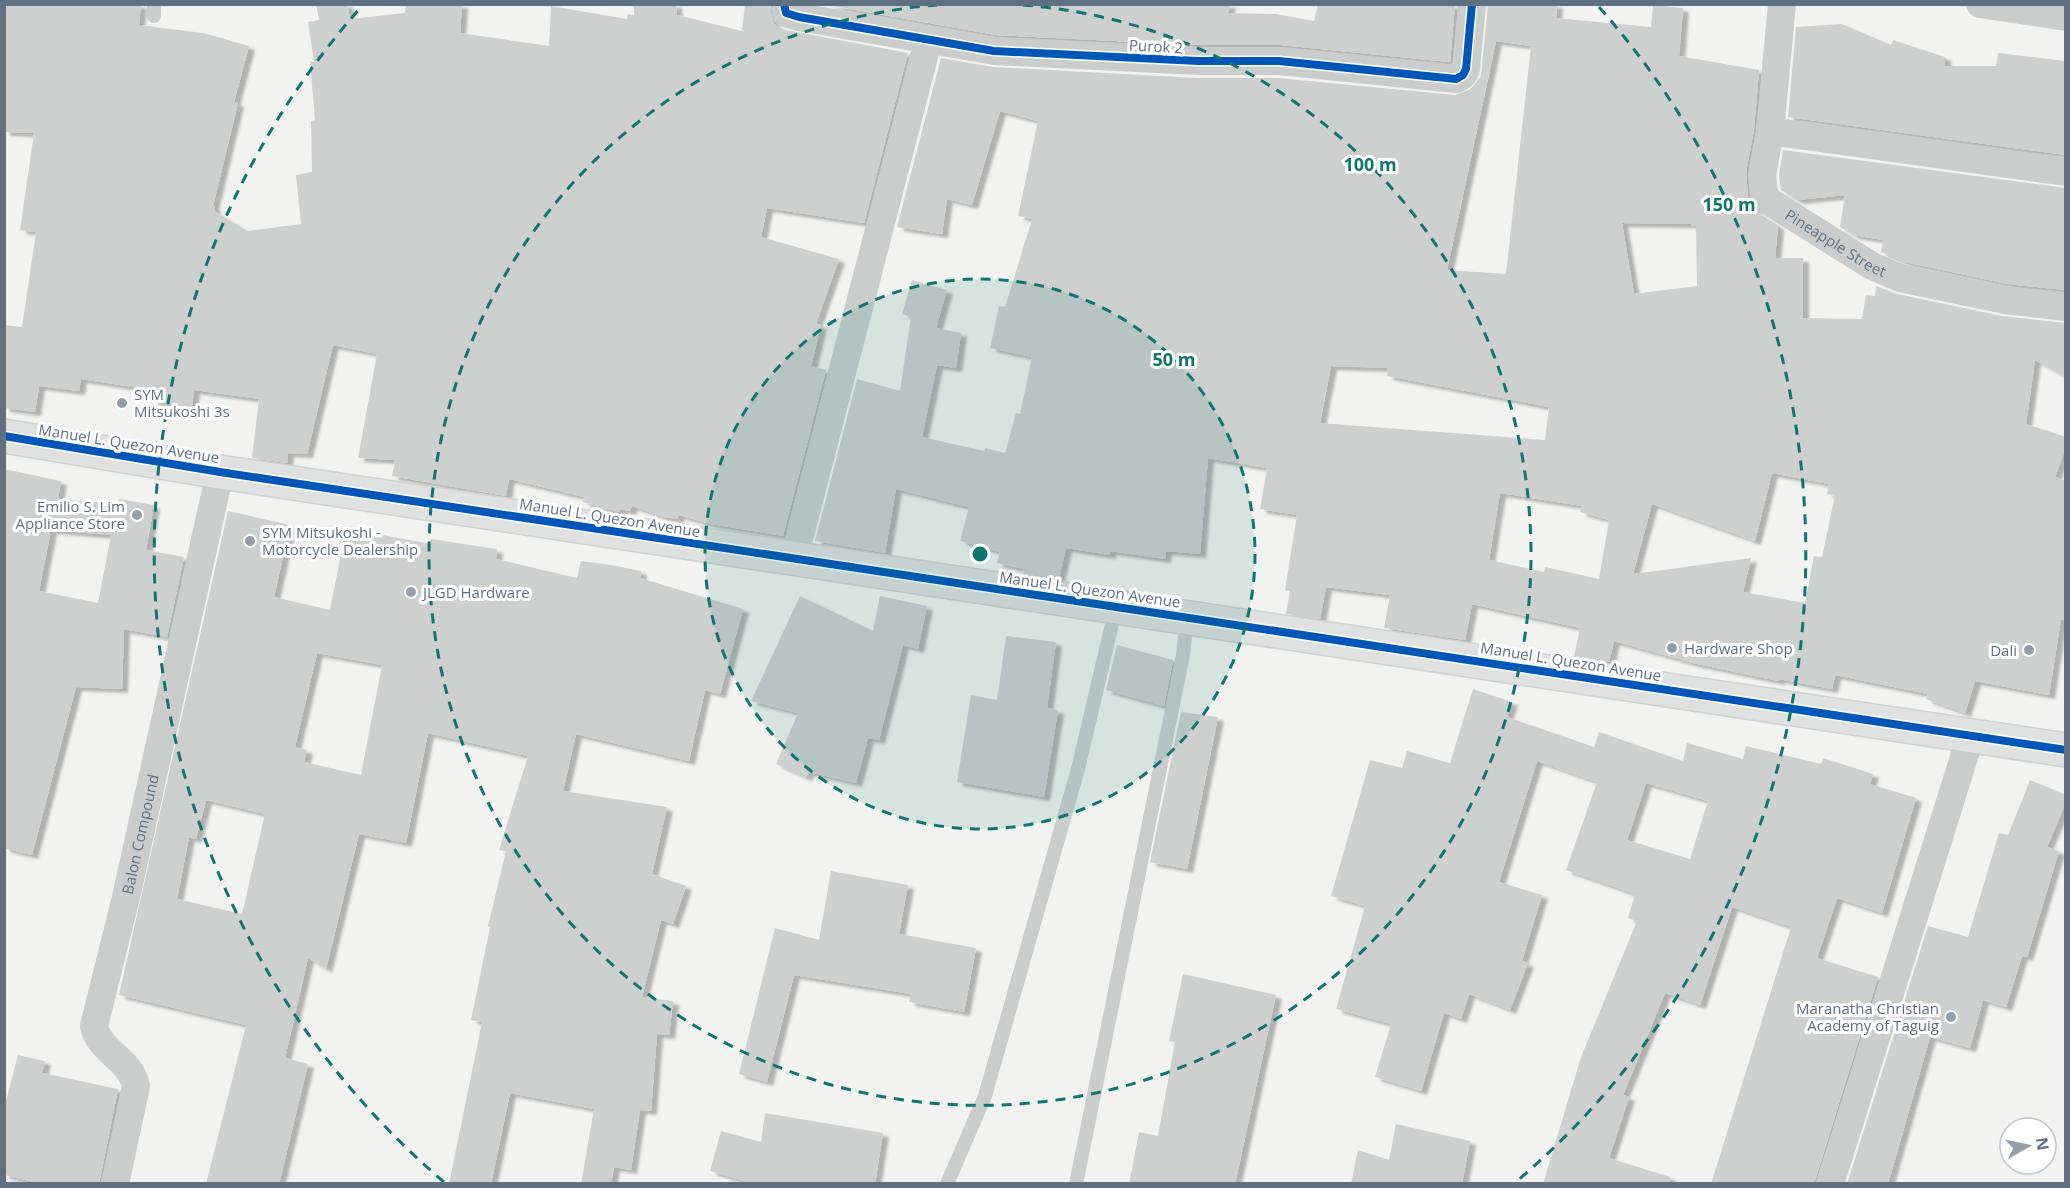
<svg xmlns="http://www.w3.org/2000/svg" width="2070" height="1188" viewBox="0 0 2070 1188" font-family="'Open Sans',sans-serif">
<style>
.building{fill:#ced0d0;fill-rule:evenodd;filter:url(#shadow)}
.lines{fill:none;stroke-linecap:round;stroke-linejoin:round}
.secondary-casing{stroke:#d0d1d1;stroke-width:36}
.service{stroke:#cbcdcd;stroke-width:14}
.minor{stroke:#cbcdcd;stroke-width:28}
.secondary{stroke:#dfe0e0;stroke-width:33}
.cycleway-casing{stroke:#fff;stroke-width:11}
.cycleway{stroke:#0057b8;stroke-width:8}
.ring{fill:none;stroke:#0f766e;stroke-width:3;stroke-dasharray:10 8}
.poi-dot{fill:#939ea9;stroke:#fff;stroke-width:2}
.labels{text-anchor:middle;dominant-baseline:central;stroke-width:6;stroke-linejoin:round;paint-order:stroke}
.street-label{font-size:15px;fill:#607083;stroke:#fff}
.poi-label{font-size:15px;fill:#607083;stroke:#fff;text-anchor:start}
.centre{fill:#0f766e;stroke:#fff;stroke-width:3}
.ring-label{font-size:18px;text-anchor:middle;font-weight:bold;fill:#0f766e;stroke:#fff;stroke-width:6;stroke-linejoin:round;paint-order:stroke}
</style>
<defs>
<filter id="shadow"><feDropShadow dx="6" dy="4" stdDeviation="1.5" flood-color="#0004"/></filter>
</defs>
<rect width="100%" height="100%" fill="#f2f3f0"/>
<path class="building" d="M 4,4 L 141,4 L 139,25 L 203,33 L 249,46 L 234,102 L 238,103 L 213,206 L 215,207 L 214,211 L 247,231 L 301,224 L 296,175 L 312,172 L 311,121 L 315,120 L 310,61 L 314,62 L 308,22 L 319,20 L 316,4 L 347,4 L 350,19 L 405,13 L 406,4 L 462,4 L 460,33 L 549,46 L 551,6 L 627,19 L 628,14 L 634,15 L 634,4 L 676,4 L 677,15 L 742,31 L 745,4 L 768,4 L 774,24 L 781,29 L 908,53 L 864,223 L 767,208 L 761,237 L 839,259 L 816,324 L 821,325 L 811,366 L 826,370 L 783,536 L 711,524 L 679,515 L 677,519 L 664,517 L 632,506 L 630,511 L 620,509 L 619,512 L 583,502 L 584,497 L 509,479 L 506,496 L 392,476 L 395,460 L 358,458 L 377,354 L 333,345 L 307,454 L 288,453 L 287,463 L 252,458 L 259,399 L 194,390 L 192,407 L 152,401 L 153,390 L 81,379 L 79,391 L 39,386 L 35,412 L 4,408 L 4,325 L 22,327 L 36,232 L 20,230 L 34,133 L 4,132 Z
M 823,4 L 1230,4 L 1228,13 L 1276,14 L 1314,21 L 1318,4 L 1455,4 L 1450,62 L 1281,45 L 1198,45 L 996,35 Z
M 1488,4 L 1557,4 L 1556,18 L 1651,27 L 1653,5 L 1683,8 L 1679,56 L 1759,70 L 1754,129 L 1746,172 L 1748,196 L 1757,212 L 1778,226 L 1775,258 L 1803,258 L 1803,318 L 1862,319 L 1866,295 L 1875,296 L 1876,286 L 1897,294 L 2002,316 L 2066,323 L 2066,377 L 2035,360 L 2026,424 L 2066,437 L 2066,447 L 2055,477 L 2066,481 L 2066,621 L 2061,619 L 2049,695 L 1975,681 L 1965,713 L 1926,699 L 1928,694 L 1835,675 L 1832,689 L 1779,679 L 1778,681 L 1693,663 L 1614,641 L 1609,662 L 1574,657 L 1580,628 L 1472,604 L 1465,640 L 1384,628 L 1390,595 L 1326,587 L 1320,619 L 1286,614 L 1290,591 L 1285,590 L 1297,515 L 1260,509 L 1267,468 L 1208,458 L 1200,554 L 1166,551 L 1165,559 L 1110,551 L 1110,555 L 1066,548 L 1059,579 L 1023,574 L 1024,569 L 997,563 L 1000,552 L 960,541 L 969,507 L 896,489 L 885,553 L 815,541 L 857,379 L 900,391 L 911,317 L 902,314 L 912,280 L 947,290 L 936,328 L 961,333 L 956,368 L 937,365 L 922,437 L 984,451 L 985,448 L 1005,453 L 1016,413 L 1020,414 L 1032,357 L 990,348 L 999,306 L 1005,307 L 1032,219 L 1018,216 L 1038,121 L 1000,111 L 972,205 L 947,199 L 942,234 L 897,227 L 941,58 L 993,67 L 1198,78 L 1278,78 L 1455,95 L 1471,89 L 1481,76 ZM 1496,41 L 1531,46 L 1506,274 L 1447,270 ZM 1622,223 L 1691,224 L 1691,226 L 1696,226 L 1697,286 L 1634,294 ZM 1331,366 L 1388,368 L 1387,376 L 1549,407 L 1545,440 L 1320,423 ZM 1772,473 L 1829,484 L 1827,494 L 1835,495 L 1822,557 L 1814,556 L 1805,603 L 1743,592 L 1751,558 L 1633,574 L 1652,504 L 1755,541 ZM 1500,493 L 1582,506 L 1580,512 L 1609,520 L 1599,579 L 1545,567 L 1544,572 L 1489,560 Z
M 1842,24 L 1891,45 L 1893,40 L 1945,57 L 1945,66 L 1996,66 L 1998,53 L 2066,61 L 2066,155 L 1788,117 L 1796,27 Z
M 1783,150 L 2066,188 L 2066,290 L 2008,284 L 1905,262 L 1881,252 L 1883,240 L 1854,235 L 1840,227 L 1845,195 L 1798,200 L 1781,190 L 1779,176 Z
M 4,469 L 61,481 L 58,499 L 118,504 L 119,499 L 154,505 L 146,550 L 184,557 L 167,637 L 124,629 L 122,689 L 76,687 L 32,855 L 4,848 ZM 51,530 L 111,535 L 98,603 L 39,591 Z
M 228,511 L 290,525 L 274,597 L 330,610 L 346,528 L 431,544 L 431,539 L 497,549 L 496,559 L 577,578 L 581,561 L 611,565 L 641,571 L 640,578 L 743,609 L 720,694 L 705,690 L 689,761 L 576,734 L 563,791 L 667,807 L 652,874 L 686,886 L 673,924 L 661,920 L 642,997 L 673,1001 L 669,1035 L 657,1034 L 651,1111 L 640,1110 L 631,1170 L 614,1167 L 611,1184 L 581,1184 L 594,1109 L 510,1093 L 491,1184 L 449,1184 L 482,1022 L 471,1020 L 490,927 L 488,926 L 506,851 L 499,850 L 528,756 L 428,733 L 406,843 L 359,834 L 326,969 L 308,958 L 285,1058 L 308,1064 L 279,1184 L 206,1184 L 246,1025 L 119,995 ZM 317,653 L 382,665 L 361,775 L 304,762 L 307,750 L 295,747 ZM 206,800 L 265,814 L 242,914 L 177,899 L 189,837 L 196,839 Z
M 800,596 L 873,631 L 880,596 L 927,606 L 918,649 L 903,645 L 879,740 L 868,738 L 856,783 L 809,772 L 806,777 L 776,764 L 798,713 L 751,701 Z
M 1006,636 L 1056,642 L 1047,708 L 1058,710 L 1044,797 L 957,782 L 971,695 L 997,700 Z
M 1117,645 L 1173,660 L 1164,706 L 1106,690 Z
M 1473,689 L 1512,702 L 1507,717 L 1594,747 L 1599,732 L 1683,761 L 1687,743 L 1743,759 L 1746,746 L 1821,764 L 1823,758 L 1873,774 L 1870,784 L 1916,798 L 1882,913 L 1837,898 L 1817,958 L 1878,977 L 1814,1184 L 1711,1184 L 1791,927 L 1732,907 L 1700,1005 L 1665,993 L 1623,1095 L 1629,1097 L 1609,1158 L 1670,1177 L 1669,1184 L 1543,1184 L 1581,1057 L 1637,921 L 1628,918 L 1635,894 L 1566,870 L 1597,782 L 1537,761 L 1499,882 L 1542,895 L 1522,961 L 1528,963 L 1510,1010 L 1469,994 L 1461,1019 L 1444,1013 L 1421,1091 L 1375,1077 L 1391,1024 L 1336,1009 L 1365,906 L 1331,896 L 1370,760 L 1402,768 L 1407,751 L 1450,763 ZM 1646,783 L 1708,801 L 1690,859 L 1627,840 Z
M 1181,712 L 1218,717 L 1187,869 L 1150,862 Z
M 2030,780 L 2066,795 L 2066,802 L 2047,847 L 2059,851 L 2027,957 L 2022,956 L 2006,1007 L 1983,1000 L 1970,1048 L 1930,1037 L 1888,1184 L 1847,1184 L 1928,926 L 1968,937 L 1999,833 L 2008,835 Z
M 831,871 L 908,885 L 899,934 L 976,948 L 964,1012 L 909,1002 L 911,994 L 794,975 L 767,1082 L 739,1074 L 775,928 L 819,940 Z
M 1183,974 L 1276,995 L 1235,1184 L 1129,1184 L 1139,1132 L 1158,1136 L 1175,1042 L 1169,1041 Z
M 18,1055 L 45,1061 L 42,1073 L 118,1089 L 99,1184 L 44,1184 L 4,1175 L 4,1109 Z
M 765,1113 L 883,1133 L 875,1184 L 755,1184 L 710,1171 L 721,1131 L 761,1142 Z
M 1396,1124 L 1470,1141 L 1462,1184 L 1351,1184 L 1358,1150 L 1389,1160 Z"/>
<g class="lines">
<defs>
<path id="secondary" d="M 4,436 L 220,472 L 2066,750"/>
</defs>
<use href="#secondary" class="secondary-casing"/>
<path class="service" d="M 154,16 L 154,4
M 947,1184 L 985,1096 L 1078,769 L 1116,607
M 1076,1184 L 1183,655 L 1187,617"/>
<g class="minor">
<path d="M 784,4 L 786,13 L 799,17 L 994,51 L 1198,61 L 1279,61 L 1456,79 L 1463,75 L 1466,69 L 1472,4"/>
<path id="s1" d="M 1782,4 L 1770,131 L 1762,175 L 1764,194 L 1770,202 L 1872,266 L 1900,278 L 2005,300 L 2066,307"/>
<path d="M 1980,4 L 2066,17"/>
<path d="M 1770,131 L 2066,172"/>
<path d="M 794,558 L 928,41"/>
<path id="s2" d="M 115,1184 L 136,1086 C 132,1061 98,1050 94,1026 L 126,897 L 220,472"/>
<path d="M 1830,1184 L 1971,735"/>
</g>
<use href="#secondary" class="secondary"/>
<defs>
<path id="cycleway" d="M 784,4 L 786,13 L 799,17 L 994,51 L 1198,61 L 1279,61 L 1456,79 L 1463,75 L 1466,69 L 1472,4
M 4,436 L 220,472 L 2066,750"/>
</defs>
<use href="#cycleway" class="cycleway-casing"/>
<use href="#cycleway" class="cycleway"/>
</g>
<circle cx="980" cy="554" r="275" fill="#0f766e" fill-opacity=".12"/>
<g class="ring">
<circle cx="980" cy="554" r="275"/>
<path d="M1023 5A551 551 0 1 1 937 5"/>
<path d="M444 1182A826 826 0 0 1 361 7M1599 7A826 826 0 0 1 1516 1182"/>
</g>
<g class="poi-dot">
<circle cx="122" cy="403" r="6"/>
<circle cx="137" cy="515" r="6"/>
<circle cx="250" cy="541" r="6"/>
<circle cx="411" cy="592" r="6"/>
<circle cx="1672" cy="648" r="6"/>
<circle cx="2029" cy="650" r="6"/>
<circle cx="1951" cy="1017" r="6"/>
</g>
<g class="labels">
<g class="street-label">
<text transform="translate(1156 46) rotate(3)">Purok 2</text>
<text stroke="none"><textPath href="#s1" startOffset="279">Pineapple Street</textPath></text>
<text transform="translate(129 443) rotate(9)">Manuel L. Quezon Avenue</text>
<text transform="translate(610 517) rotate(9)">Manuel L. Quezon Avenue</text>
<text transform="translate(1090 589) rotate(8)">Manuel L. Quezon Avenue</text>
<text transform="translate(1571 661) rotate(9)">Manuel L. Quezon Avenue</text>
<text stroke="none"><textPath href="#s2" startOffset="372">Balon Compound</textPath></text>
</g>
<g class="poi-label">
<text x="134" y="394">SYM<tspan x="134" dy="17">Mitsukoshi 3s</tspan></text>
<text x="125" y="506" text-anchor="end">Emilio S. Lim<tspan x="125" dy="17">Appliance Store</tspan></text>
<text x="262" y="532">SYM Mitsukoshi -<tspan x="262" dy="17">Motorcycle Dealership</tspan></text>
<text x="423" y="592">JLGD Hardware</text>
<text x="1684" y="648">Hardware Shop</text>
<text x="2017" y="650" text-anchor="end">Dali</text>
<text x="1939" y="1008" text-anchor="end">Maranatha Christian<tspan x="1939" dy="17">Academy of Taguig</tspan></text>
</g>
</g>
<circle cx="980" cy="554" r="9" class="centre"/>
<g class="ring-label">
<text x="1370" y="171">100 m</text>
<text x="1729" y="211">150 m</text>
<text x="1174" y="366">50 m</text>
</g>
<rect width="2070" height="1188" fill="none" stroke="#607083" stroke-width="12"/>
<g transform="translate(2028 1146) rotate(81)"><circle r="28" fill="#ffffff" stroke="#bfc6cd" stroke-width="1.5"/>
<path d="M0-4.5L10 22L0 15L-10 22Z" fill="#939ea9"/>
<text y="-9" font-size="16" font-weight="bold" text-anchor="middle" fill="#607083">N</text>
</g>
</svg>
